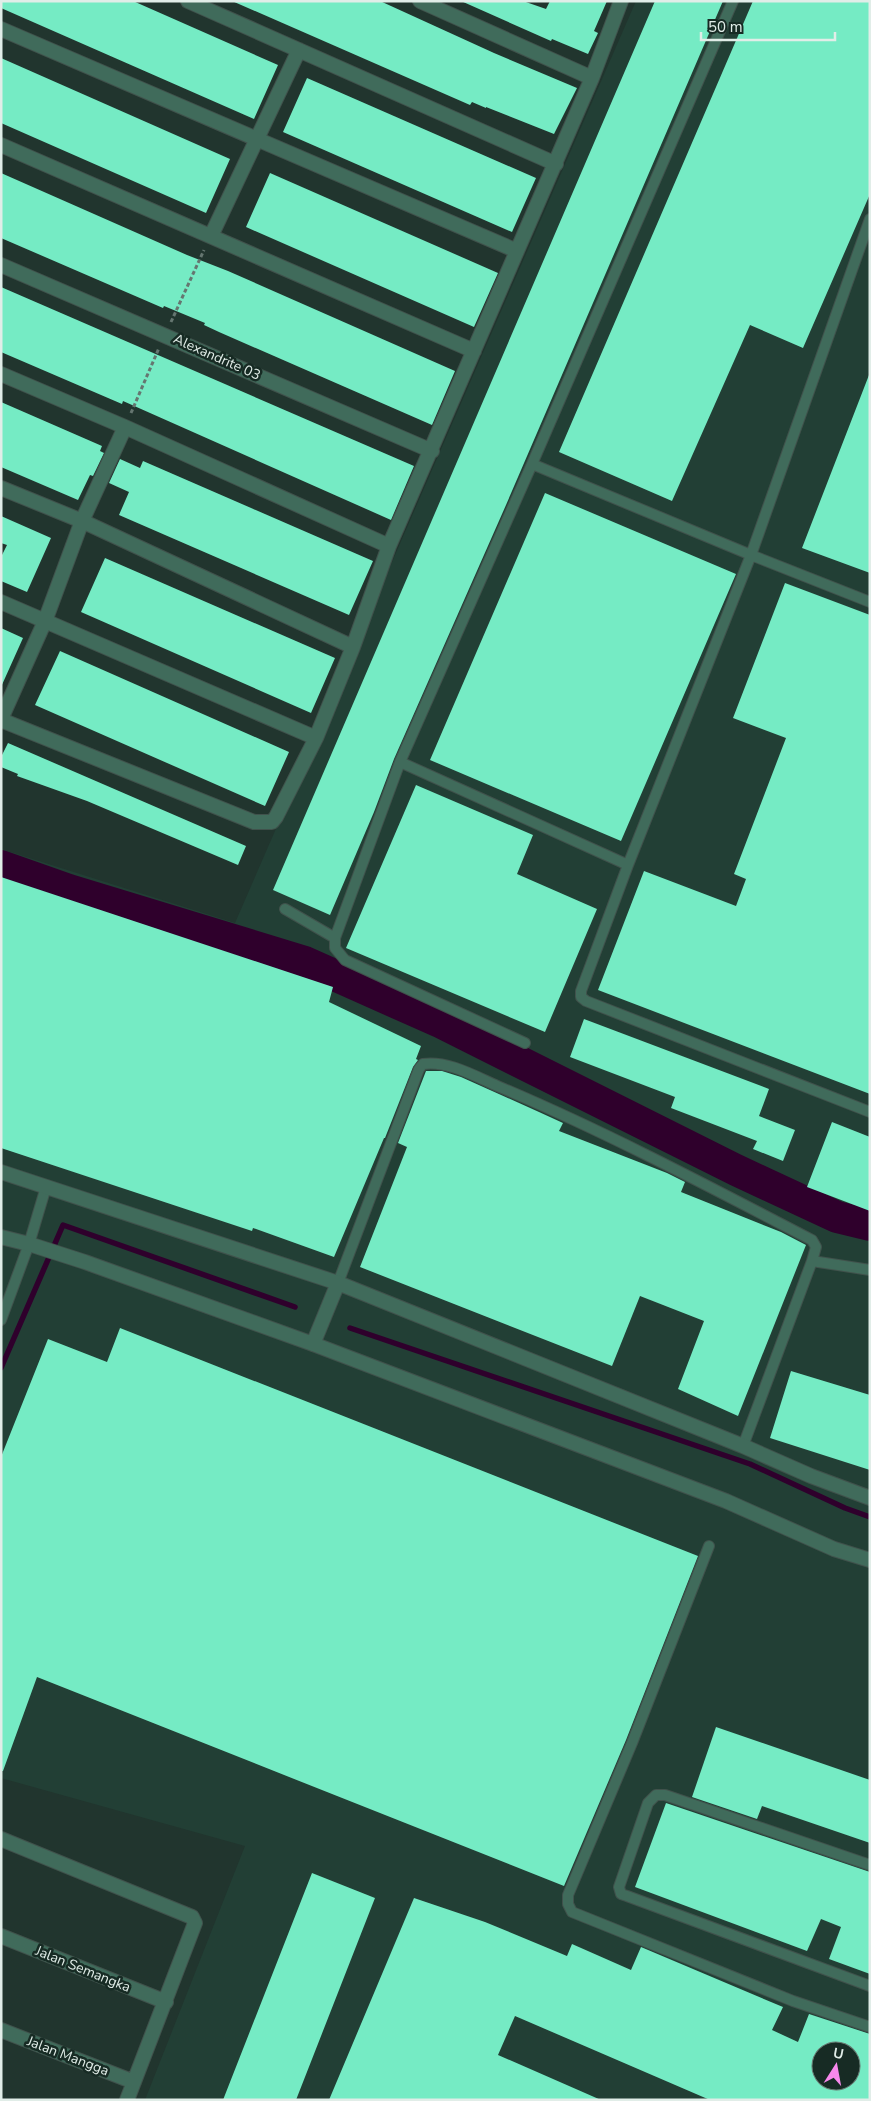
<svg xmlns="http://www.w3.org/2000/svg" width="871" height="2101" viewBox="0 0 871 2101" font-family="'Nunito Sans',sans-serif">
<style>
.built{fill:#223f35;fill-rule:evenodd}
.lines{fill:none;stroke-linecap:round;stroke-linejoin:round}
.stream{stroke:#2f002c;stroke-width:5.5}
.river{stroke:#2f002c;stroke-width:32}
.building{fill:#75ebc4;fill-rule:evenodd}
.service-casing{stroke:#40524c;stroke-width:12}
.minor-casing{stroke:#40524c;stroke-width:16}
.path{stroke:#657670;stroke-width:3;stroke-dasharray:4 2.5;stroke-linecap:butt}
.service{stroke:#406b5b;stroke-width:10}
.minor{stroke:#406b5b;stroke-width:14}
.labels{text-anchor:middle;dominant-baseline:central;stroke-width:5;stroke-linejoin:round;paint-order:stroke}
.street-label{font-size:14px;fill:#e1ede8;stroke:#172b24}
</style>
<rect width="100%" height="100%" fill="#21352e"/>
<path class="built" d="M 636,1 L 870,1 L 870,2100 L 145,2100 L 245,1846 L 1,1778 L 1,849 L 235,923 ZM 821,2051 L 851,2051 L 851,2081 L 821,2081 Z"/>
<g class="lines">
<path class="stream" d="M 350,1328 L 750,1464 L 845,1508 L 870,1517
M 1,1368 L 63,1225 L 295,1307"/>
<path class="river" d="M 1,866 L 69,890 L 305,962 L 442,1023 L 736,1170 L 837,1217 L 870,1225"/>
</g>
<path class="building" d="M 1,1 L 133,1 L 278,65 L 254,119 L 1,8 Z
M 232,1 L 380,1 L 494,53 L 577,88 L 554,134 L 486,107 L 486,108 L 472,102 L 470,105 Z
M 461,1 L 523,1 L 546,9 L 550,1 L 607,1 L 594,31 L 598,33 L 588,54 L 552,39 L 551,41 Z
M 655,1 L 723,1 L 506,505 L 394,759 L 374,812 L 330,915 L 273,890 Z
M 753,1 L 870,1 L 870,194 L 803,348 L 750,325 L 672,501 L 559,452 Z
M 1,58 L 230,159 L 206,213 L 1,123 Z
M 307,78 L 536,178 L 512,232 L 283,132 Z
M 1,173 L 187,255 L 228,271 L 455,371 L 432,425 L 219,332 L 204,325 L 205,323 L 164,306 L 163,308 L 1,238 Z
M 270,173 L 498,273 L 474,327 L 246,227 Z
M 1,287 L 414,466 L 391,520 L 123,401 L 122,404 L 1,352 Z
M 869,375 L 870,376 L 870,573 L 802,548 Z
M 1,402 L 102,446 L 100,451 L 104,453 L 93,476 L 90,475 L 78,500 L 1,467 Z
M 120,459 L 140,468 L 143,461 L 373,561 L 349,615 L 119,515 L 129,492 L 109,483 Z
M 545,493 L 736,574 L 621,841 L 430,760 Z
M 1,516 L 51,538 L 27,592 L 1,581 L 1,557 L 7,545 L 1,543 Z
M 105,558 L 335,658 L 311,713 L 81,612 Z
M 785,583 L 870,615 L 870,1094 L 598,990 L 644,871 L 736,906 L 746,879 L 734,874 L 786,738 L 733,718 Z
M 1,628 L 23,638 L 1,687 Z
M 60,651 L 289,752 L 265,806 L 35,705 Z
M 8,743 L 246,846 L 238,865 L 87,801 L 17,776 L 18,774 L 1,767 L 1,757 Z
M 416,785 L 533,835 L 517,874 L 597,909 L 545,1032 L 346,948 Z
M 1,877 L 333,987 L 329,1002 L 421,1046 L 416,1059 L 418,1060 L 413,1067 L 385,1138 L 384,1138 L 334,1257 L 253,1228 L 252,1231 L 1,1148 Z
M 584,1019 L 769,1089 L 759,1116 L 795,1130 L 783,1161 L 753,1149 L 757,1141 L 671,1108 L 675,1097 L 570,1057 Z
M 426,1071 L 442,1071 L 461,1077 L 539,1112 L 563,1123 L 559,1131 L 667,1173 L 685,1182 L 681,1192 L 781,1232 L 806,1245 L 738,1416 L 678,1389 L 704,1321 L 640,1296 L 612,1366 L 360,1267 L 407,1147 L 398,1143 Z
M 832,1122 L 870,1137 L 870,1211 L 807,1187 Z
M 120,1328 L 698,1556 L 626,1740 L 564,1886 L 37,1677 L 3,1771 L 1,1771 L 1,1457 L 48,1339 L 107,1362 Z
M 791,1371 L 870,1395 L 870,1470 L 770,1438 Z
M 716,1727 L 870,1780 L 870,1843 L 762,1806 L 757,1819 L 692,1797 Z
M 666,1803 L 870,1872 L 870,1974 L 829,1959 L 841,1927 L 821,1919 L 807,1951 L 635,1887 Z
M 312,1873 L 375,1898 L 296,2100 L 223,2100 Z
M 414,1898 L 485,1922 L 567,1956 L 572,1944 L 631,1970 L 641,1947 L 783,2007 L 772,2030 L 798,2042 L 809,2014 L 870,2034 L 870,2100 L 710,2100 L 515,2016 L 498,2055 L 601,2100 L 329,2100 ZM 821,2051 L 851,2051 L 851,2081 L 821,2081 Z"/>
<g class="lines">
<defs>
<path id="service" d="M 532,464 L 733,1
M 870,602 L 751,555 L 628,865 L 581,991 L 581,997 L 586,1001 L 870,1112
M 400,762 L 628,865
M 285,909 L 335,938
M 525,1043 L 345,960 L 335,948 L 335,938 L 400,762 L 532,464 L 751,555 L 870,219
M 812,1261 L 870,1270
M 338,1283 L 419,1069 L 423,1064 C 449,1060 478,1078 502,1088 C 608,1133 710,1187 812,1240 L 816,1247 L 812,1261 L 743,1446
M 1,1320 L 29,1244 L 46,1187
M 709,1546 L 632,1743 L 568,1895 L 568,1904 L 572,1912 L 793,2001 L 870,2027
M 870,1865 L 665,1795 L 656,1795 L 648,1803 L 619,1887 L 621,1894 L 627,1896 L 870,1986"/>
<path id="minor" d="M 188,1 L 556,164
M 1,29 L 517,251
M 592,78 L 621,1
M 1,145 L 474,351
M 211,236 L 299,50
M 1,265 L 432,451
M 1,374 L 125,427 L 389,546
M 1,488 L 82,521 L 353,647
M 1,602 L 316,738
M 1,719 L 45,621 L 82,521 L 125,427
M 1,720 L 254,822 L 272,822 L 276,817 L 316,738 L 353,647 L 389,546 L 592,78 L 420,1
M 1,1172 L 338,1283 L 743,1446 L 811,1476 L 870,1498
M 1,1237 L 29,1244 L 85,1262 L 313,1344 L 726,1501 L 834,1549 L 870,1560
M 313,1344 L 338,1283
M 1,1839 L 192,1917 L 195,1923 L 127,2100
M 1,1936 L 166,2002
M 1,2030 L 134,2082"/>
</defs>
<use href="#service" class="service-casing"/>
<use href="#minor" class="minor-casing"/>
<path class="path" d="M 171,322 L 204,250
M 131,413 L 159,348"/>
<use href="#service" class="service"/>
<use href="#minor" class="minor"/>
</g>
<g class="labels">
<g class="street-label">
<text transform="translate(217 357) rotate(24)">Alexandrite 03</text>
<text transform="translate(83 1969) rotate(22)">Jalan Semangka</text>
<text transform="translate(68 2056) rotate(21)">Jalan Mangga</text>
</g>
</g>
<rect width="871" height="2101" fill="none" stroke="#e1ede8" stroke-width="5"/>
<g transform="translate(836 2066) rotate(11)"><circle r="24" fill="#172b24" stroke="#687972"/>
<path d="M0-4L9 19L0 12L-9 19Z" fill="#f788ec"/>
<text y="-8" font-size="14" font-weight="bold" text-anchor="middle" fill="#e1ede8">U</text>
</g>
<path d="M701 32v8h134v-8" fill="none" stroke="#e1ede8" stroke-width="2.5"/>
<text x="708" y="32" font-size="15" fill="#e1ede8" stroke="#172b24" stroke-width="4" paint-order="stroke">50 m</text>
</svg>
